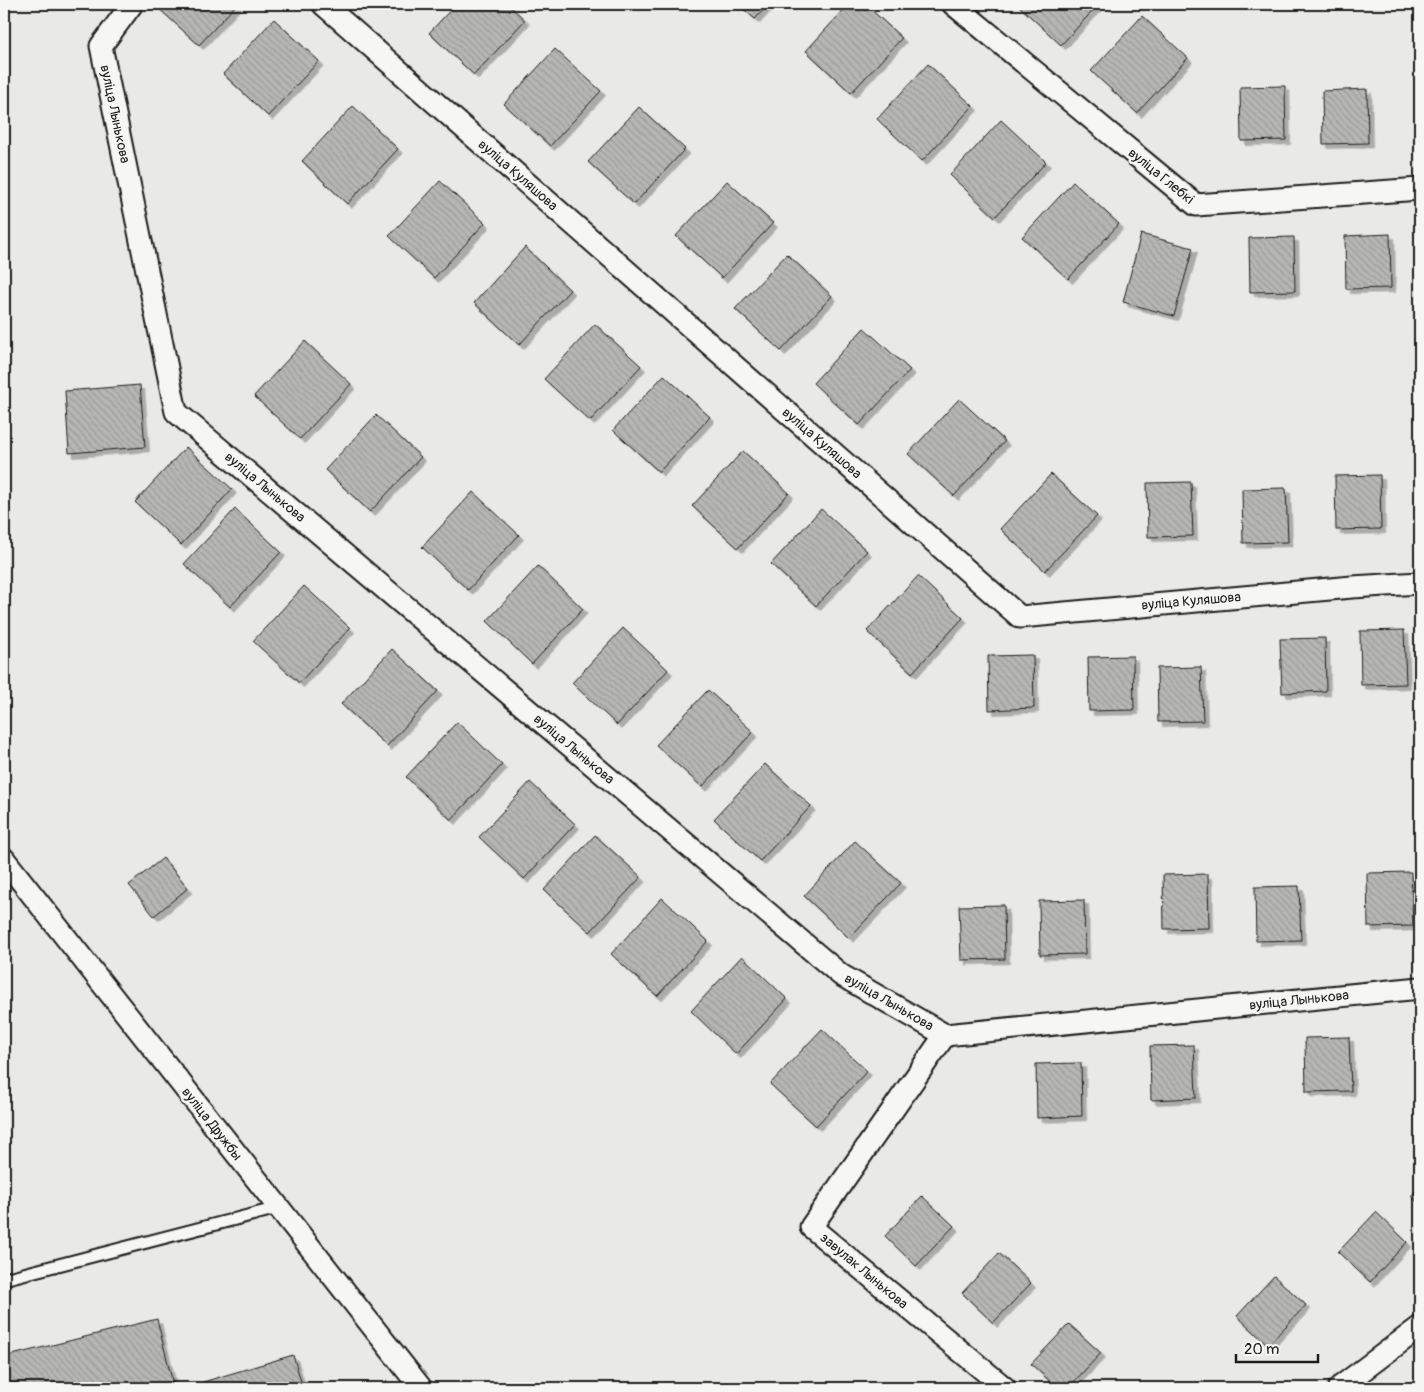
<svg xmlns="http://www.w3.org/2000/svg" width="1424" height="1392" viewBox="0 0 1424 1392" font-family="Pangolin,sans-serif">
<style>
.building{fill:url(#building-back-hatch);stroke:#1c1c1c;filter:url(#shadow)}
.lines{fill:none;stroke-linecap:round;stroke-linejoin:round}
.service-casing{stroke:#1c1c1c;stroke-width:15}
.minor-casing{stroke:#1c1c1c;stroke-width:25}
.service{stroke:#f6f6f2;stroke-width:11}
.minor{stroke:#f6f6f2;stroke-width:21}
.labels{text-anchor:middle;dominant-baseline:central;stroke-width:5;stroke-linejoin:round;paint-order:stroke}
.street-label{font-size:14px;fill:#1c1c1c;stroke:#f6f6f2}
</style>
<defs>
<pattern id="building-back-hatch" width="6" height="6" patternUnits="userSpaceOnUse" patternTransform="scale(1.25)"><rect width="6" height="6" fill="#b6b6b3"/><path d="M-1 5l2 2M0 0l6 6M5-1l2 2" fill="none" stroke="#9c9c99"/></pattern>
<filter id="shadow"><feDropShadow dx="4.5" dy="4.5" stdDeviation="0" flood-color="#0004"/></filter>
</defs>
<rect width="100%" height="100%" fill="#e9e9e5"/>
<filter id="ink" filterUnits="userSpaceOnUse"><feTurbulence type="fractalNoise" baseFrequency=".02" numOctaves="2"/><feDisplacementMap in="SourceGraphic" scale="10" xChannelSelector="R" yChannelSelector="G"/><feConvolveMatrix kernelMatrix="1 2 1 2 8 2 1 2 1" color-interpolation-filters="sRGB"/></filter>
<g filter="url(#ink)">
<path class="building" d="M 154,4 L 237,4 L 199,45 Z
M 456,4 L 508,4 L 525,20 L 474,75 L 429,33 Z
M 738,4 L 769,4 L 755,19 Z
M 849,4 L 865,4 L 902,38 L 851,93 L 806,51 Z
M 1017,4 L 1099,4 L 1061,45 Z
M 1142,16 L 1188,58 L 1137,113 L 1091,71 Z
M 274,19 L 319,61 L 268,116 L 223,74 Z
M 555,49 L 601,91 L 550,146 L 504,104 Z
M 928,64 L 973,106 L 922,161 L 877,119 Z
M 1285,86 L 1286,140 L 1241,141 L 1240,87 Z
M 1367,89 L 1368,143 L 1323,144 L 1322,91 Z
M 353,106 L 398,149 L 347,204 L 302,161 Z
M 639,107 L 685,149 L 634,204 L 588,162 Z
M 1001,120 L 1046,162 L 995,217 L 950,175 Z
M 440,181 L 485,223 L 434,278 L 389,236 Z
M 727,181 L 773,223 L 722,278 L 676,236 Z
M 1073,182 L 1119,224 L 1068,279 L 1022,237 Z
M 1141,234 L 1193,248 L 1174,316 L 1123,302 Z
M 1390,234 L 1391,288 L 1346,289 L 1345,236 Z
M 1294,237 L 1295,291 L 1250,292 L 1249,238 Z
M 525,247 L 570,290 L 519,345 L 474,303 Z
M 787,254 L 832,296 L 781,351 L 735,309 Z
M 595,324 L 641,366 L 590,421 L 544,379 Z
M 864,328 L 910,370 L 859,425 L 813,383 Z
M 305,341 L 351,384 L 300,439 L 254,396 Z
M 664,375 L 710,417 L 659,472 L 613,430 Z
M 140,385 L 145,447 L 69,453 L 65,391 Z
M 959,399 L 1005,441 L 954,496 L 908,454 Z
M 376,415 L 421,457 L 370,512 L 325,470 Z
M 186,447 L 232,489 L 181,545 L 135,502 Z
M 743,451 L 789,493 L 738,548 L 692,506 Z
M 1051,474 L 1097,516 L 1045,571 L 1000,529 Z
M 1380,475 L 1381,529 L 1336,530 L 1335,476 Z
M 1191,482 L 1193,536 L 1148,537 L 1147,483 Z
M 1286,488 L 1288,542 L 1243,543 L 1242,489 Z
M 473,492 L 519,535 L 468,590 L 422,547 Z
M 235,509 L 281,552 L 230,607 L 184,564 Z
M 821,509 L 867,551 L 816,606 L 771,564 Z
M 538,566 L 583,609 L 532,664 L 487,621 Z
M 918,576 L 963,618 L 912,673 L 867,631 Z
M 304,586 L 350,628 L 299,683 L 253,641 Z
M 623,628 L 668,670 L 617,725 L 572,683 Z
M 1404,630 L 1406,684 L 1361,685 L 1360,631 Z
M 1325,638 L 1326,691 L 1282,693 L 1280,639 Z
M 392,649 L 438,691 L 387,746 L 341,704 Z
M 1033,655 L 1034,708 L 989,710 L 988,656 Z
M 1133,656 L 1134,710 L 1089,711 L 1088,657 Z
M 1201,667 L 1203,721 L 1158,722 L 1157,668 Z
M 708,690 L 753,732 L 702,787 L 656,745 Z
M 457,722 L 502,765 L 451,820 L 406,777 Z
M 765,764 L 811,806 L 760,861 L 714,819 Z
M 530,782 L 575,824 L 524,879 L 479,837 Z
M 595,835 L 641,877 L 590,932 L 544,890 Z
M 855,841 L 901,883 L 849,938 L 804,896 Z
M 163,858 L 188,888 L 154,916 L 129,885 Z
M 1411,872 L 1413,926 L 1368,927 L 1367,873 Z
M 1208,874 L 1209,928 L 1164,929 L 1163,875 Z
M 1299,886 L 1301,940 L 1256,941 L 1255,887 Z
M 662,898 L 708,941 L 657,996 L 611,954 Z
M 1084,900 L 1085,954 L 1040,955 L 1039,901 Z
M 1004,905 L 1005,959 L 961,960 L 959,906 Z
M 742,956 L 787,999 L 736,1054 L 691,1011 Z
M 822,1029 L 867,1071 L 816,1126 L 770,1084 Z
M 1349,1037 L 1351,1091 L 1306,1092 L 1305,1038 Z
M 1194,1045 L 1196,1098 L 1151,1100 L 1150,1046 Z
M 1081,1063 L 1082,1116 L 1037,1118 L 1036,1064 Z
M 1420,1186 L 1420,1204 L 1411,1196 Z
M 922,1196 L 954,1226 L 916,1266 L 885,1236 Z
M 1376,1212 L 1407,1242 L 1370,1282 L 1338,1252 Z
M 999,1253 L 1031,1283 L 993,1323 L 962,1293 Z
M 1274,1276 L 1306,1305 L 1268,1345 L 1237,1316 Z
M 157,1319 L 174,1388 L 4,1388 L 4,1357 Z
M 1069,1324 L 1101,1353 L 1068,1388 L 1057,1388 L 1031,1364 Z
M 293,1355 L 303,1388 L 205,1388 L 203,1382 Z"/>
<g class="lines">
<defs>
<path id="service" d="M 4,1279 L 278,1208"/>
<path id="minor" d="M 132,4 L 101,46 L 176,412 L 841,975 L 945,1035 L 1420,988
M 323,4 L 1020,617 L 1352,587 L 1420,583
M 953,4 L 1196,205 L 1420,189
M 4,859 L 421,1388
M 945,1035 L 811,1227 L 1005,1388
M 1339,1388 L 1420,1327"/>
</defs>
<use href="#service" class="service-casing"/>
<use href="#minor" class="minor-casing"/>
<use href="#service" class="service"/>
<use href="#minor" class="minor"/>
</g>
</g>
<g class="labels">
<g class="street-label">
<text transform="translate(115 114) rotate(78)">вуліца Лынькова</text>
<text transform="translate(518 175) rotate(41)">вуліца Куляшова</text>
<text transform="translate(1161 176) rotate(39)">вуліца Глебкі</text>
<text transform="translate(822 443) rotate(41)">вуліца Куляшова</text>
<text transform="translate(265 487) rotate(40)">вуліца Лынькова</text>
<text transform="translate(1191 601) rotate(-5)">вуліца Куляшова</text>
<text transform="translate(574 749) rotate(40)">вуліца Лынькова</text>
<text transform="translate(1299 1000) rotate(-6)">вуліца Лынькова</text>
<text transform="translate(889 1002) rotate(30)">вуліца Лынькова</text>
<text transform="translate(212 1124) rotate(52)">вуліца Дружбы</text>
<text transform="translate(864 1271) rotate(40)">завулак Лынькова</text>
</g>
</g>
<rect width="1424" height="1392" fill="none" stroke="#f6f6f2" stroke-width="20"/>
<rect x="10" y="10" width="1404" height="1372" fill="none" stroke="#1c1c1c" stroke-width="2" filter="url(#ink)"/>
<path d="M1236 1354v8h82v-8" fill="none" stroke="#1c1c1c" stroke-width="2.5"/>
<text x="1244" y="1354" font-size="15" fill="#1c1c1c" stroke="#f6f6f2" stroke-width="4" paint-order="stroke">20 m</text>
</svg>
